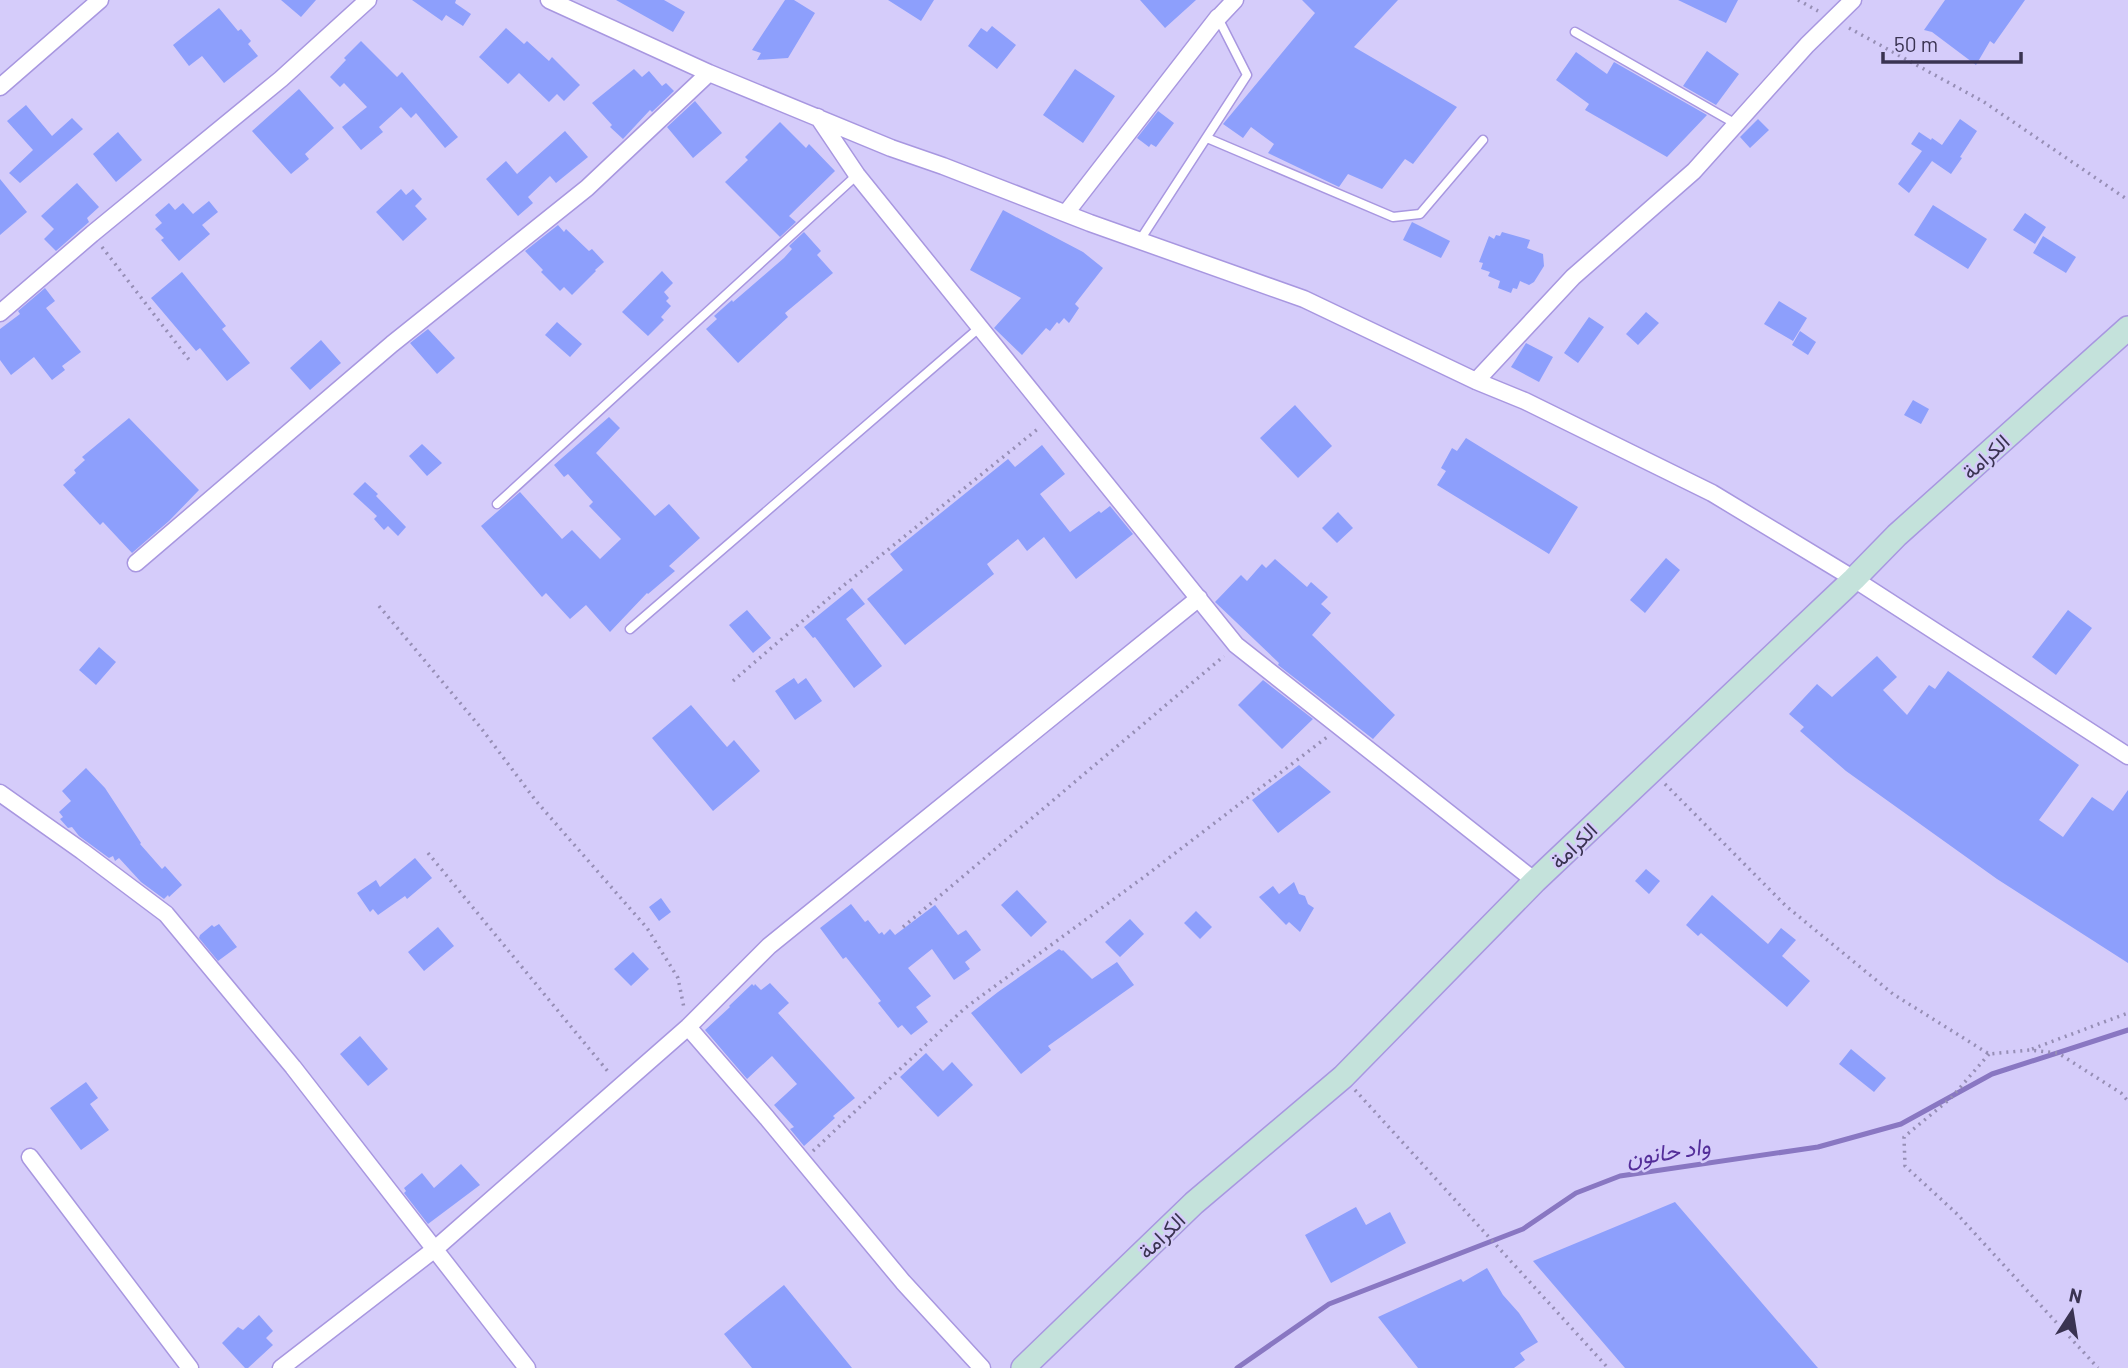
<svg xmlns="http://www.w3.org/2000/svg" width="2128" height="1368" viewBox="0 0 2128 1368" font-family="Barlow,Vazirmatn,sans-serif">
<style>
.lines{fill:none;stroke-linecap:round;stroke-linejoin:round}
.stream{stroke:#8977c2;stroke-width:5}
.building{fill:#8d9ffc}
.lane-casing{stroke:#a897e0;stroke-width:11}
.street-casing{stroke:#a897e0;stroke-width:19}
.secondary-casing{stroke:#a897e0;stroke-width:26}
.path{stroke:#968eb5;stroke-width:3.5;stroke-dasharray:2 5;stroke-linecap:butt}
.lane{stroke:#fff;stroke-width:8}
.street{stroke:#fff;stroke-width:16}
.secondary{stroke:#c4e2db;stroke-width:23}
.labels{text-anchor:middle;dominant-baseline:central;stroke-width:5;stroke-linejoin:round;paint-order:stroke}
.street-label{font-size:21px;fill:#3a3351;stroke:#d5ccfa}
.water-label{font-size:23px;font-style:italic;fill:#542e9a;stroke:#d5ccfa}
</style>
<rect width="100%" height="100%" fill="#d5ccfa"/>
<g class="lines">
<path class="stream" d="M 1237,1368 L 1329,1304 L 1523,1229 L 1576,1193 L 1620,1176 L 1818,1147 L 1901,1124 L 1992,1074 L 2128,1030"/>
</g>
<path class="building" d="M 281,0 L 316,0 L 301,17 Z
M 412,0 L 456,0 L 455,3 L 471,14 L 463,26 L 446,15 L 442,21 Z
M 616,0 L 664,0 L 685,12 L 673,32 Z
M 785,0 L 794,0 L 815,13 L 788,58 L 757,60 L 761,53 L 752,50 Z
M 888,0 L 934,0 L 921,21 Z
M 1140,0 L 1196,0 L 1165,28 Z
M 1302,0 L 1398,0 L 1354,47 L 1457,107 L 1413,164 L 1405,159 L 1382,189 L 1348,174 L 1339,187 L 1268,153 L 1274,144 L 1251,127 L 1243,138 L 1223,124 L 1315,13 Z
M 1678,0 L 1738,0 L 1726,23 Z
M 1945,0 L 2025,0 L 1994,44 L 1990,41 L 1976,65 L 1932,32 L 1924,30 Z
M 219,8 L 238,31 L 241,29 L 251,41 L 248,44 L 258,56 L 224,83 L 202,56 L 189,66 L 173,45 Z
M 992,26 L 1016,45 L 997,69 L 968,46 L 981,28 L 987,32 Z
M 506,28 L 524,44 L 527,41 L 549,61 L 552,57 L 580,85 L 564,101 L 557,94 L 549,102 L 519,73 L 508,84 L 479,57 Z
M 361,41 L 397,77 L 402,72 L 458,137 L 445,148 L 416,113 L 411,118 L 401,107 L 379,127 L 383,132 L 361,150 L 342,127 L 367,107 L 344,83 L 340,87 L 330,77 L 346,60 L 344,58 Z
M 1707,51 L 1739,74 L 1716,105 L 1683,86 Z
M 1576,52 L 1607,74 L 1614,62 L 1707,115 L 1667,157 L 1585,110 L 1589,104 L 1556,80 Z
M 634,69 L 642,77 L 649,71 L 662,86 L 666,83 L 674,91 L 652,112 L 650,110 L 623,139 L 610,127 L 612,125 L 592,103 Z
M 1075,69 L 1115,96 L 1083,143 L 1043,115 Z
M 299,89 L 334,128 L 305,154 L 309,159 L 291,174 L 252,131 Z
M 695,101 L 722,133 L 693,158 L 667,127 Z
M 26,105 L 52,136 L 72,118 L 83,129 L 20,183 L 9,173 L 33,150 L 7,121 Z
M 1158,111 L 1174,123 L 1156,147 L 1151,144 L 1149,147 L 1137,138 Z
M 1758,119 L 1769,130 L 1750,148 L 1740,137 Z
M 1960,119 L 1977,131 L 1960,157 L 1962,158 L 1951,174 L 1932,161 L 1909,193 L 1898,184 L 1922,151 L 1911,144 L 1919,132 L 1931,140 L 1932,138 L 1942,145 Z
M 780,122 L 806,148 L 809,144 L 835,171 L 789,216 L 796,222 L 780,237 L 725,182 L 748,160 L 745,157 Z
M 565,131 L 588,157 L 556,183 L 550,176 L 528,197 L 533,203 L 518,216 L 486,179 L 506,161 L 517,174 Z
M 118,132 L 142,160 L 116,182 L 93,154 Z
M 0,179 L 27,212 L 0,235 Z
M 77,183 L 99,207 L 87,218 L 89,222 L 56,251 L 44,239 L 54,229 L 41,216 Z
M 401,189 L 406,195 L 413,189 L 422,199 L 415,206 L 427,219 L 403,241 L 376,212 Z
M 209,201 L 218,212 L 202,225 L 210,234 L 179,261 L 161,240 L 164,238 L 155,229 L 162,223 L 155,215 L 169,203 L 175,210 L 183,203 L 193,214 Z
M 1933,205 L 1987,239 L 1968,269 L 1914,235 Z
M 1003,210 L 1083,252 L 1103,268 L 1075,304 L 1079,308 L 1069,323 L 1064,318 L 1059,324 L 1057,322 L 1050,331 L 1046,328 L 1022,355 L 994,328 L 1021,298 L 970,270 Z
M 2025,213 L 2046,227 L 2035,244 L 2013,230 Z
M 1412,222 L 1450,241 L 1441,258 L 1403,240 Z
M 558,225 L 564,232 L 566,229 L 589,251 L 592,249 L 604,262 L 595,270 L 596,271 L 572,295 L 564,287 L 560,291 L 541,272 L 543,270 L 525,251 Z
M 804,232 L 821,251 L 817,255 L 833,273 L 785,313 L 788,317 L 738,363 L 706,329 L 717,319 L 714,316 L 732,300 L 733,302 L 784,258 L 792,249 L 789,246 Z
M 1502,232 L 1530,240 L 1527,248 L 1543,254 L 1544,266 L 1534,282 L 1529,285 L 1520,281 L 1517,289 L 1513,288 L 1511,293 L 1498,288 L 1500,281 L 1488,276 L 1490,272 L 1481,269 L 1483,263 L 1479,262 L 1489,236 L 1494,239 L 1496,235 L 1500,236 Z
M 2043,236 L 2076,257 L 2066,273 L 2033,253 Z
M 662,271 L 673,283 L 664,292 L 669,298 L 666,301 L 671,306 L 661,317 L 664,320 L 648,336 L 622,312 Z
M 182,272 L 226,326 L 222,329 L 250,363 L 227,381 L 200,348 L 196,351 L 151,298 Z
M 45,288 L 55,301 L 46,308 L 81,352 L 62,366 L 65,370 L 52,380 L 34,357 L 11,375 L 0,360 L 0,329 L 20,314 L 18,311 Z
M 1779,301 L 1807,318 L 1793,341 L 1764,324 Z
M 1646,312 L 1659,323 L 1638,345 L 1626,334 Z
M 1589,317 L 1604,327 L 1578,363 L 1564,353 Z
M 557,322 L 582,344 L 570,357 L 545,335 Z
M 428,329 L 455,358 L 437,374 L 410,343 Z
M 1800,331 L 1816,342 L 1808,355 L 1792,345 Z
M 321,340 L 341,363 L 310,390 L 290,368 Z
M 1526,343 L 1553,357 L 1539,382 L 1511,367 Z
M 1913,400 L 1929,409 L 1921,424 L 1904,415 Z
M 1295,405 L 1332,446 L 1298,478 L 1260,438 Z
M 609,417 L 620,428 L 596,453 L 655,516 L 669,504 L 700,538 L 669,566 L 675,571 L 648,594 L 647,593 L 610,632 L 586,605 L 570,619 L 546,593 L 542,597 L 481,526 L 520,492 L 562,539 L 572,530 L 600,559 L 621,539 L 589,506 L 593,502 L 568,474 L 564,477 L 554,465 Z
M 129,418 L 199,490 L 169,521 L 132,553 L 103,522 L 100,525 L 63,485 L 76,473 L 74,470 L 85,460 L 82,457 Z
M 1466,438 L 1578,507 L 1549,554 L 1437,485 L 1446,471 L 1441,468 L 1452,448 L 1457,451 Z
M 422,444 L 442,463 L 427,476 L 409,456 Z
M 1042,445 L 1065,474 L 1040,494 L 1070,532 L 1099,511 L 1101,513 L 1110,506 L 1133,534 L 1076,579 L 1044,537 L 1027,551 L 1018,539 L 987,564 L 994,574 L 905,645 L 867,599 L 903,570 L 890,554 L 1008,459 L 1015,467 Z
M 365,482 L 378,494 L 376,496 L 406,527 L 398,536 L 388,526 L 384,530 L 374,519 L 377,516 L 353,494 Z
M 1338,512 L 1353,528 L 1337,543 L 1322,528 Z
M 1666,558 L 1680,570 L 1645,613 L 1630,600 Z
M 1275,559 L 1307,587 L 1311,582 L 1328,597 L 1321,604 L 1331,613 L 1312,635 L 1395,715 L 1373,739 L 1278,665 L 1279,663 L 1215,602 L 1241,575 L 1247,581 L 1262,564 L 1266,568 Z
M 852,588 L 865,604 L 846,619 L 882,666 L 854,688 L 815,637 L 813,638 L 804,627 Z
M 747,610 L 771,638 L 753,653 L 729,625 Z
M 2068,610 L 2092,628 L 2056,675 L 2032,657 Z
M 99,647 L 116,662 L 96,685 L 79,670 Z
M 1877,656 L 1897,677 L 1883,690 L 1907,715 L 1929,685 L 1935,689 L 1948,671 L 2079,765 L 2039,820 L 2063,837 L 2092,797 L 2113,811 L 2128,790 L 2128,963 L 1997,879 L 1846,771 L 1800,731 L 1804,727 L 1789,714 L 1817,684 L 1832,697 Z
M 794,678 L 798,684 L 806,678 L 822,701 L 795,720 L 775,691 Z
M 1263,680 L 1313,719 L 1282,749 L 1238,705 Z
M 691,705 L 727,747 L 734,740 L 760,771 L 713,811 L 652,738 Z
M 1299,765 L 1331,792 L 1278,833 L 1252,800 Z
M 86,768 L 105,788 L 141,843 L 140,844 L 162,869 L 165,866 L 182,885 L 169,897 L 168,895 L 164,899 L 141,882 L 119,858 L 115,861 L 113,856 L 109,858 L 79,836 L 72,827 L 68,828 L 60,819 L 63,817 L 59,812 L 71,801 L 62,791 Z
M 415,858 L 432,878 L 407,899 L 405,896 L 378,915 L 373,909 L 370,912 L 357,893 L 376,880 L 380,887 Z
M 1646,869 L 1660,881 L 1649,894 L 1635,881 Z
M 1294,882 L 1299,894 L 1305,896 L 1308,904 L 1314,908 L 1300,932 L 1289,922 L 1286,925 L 1259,897 L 1273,886 L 1279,894 Z
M 1017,890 L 1047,922 L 1031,937 L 1001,905 Z
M 1712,895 L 1768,944 L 1781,928 L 1796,940 L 1782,956 L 1810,981 L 1787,1007 L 1701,933 L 1698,936 L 1686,925 Z
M 661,898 L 671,912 L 659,921 L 649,907 Z
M 851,904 L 865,922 L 868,920 L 879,934 L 882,932 L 884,935 L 890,929 L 895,935 L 935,905 L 958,935 L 966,930 L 981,950 L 965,962 L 970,969 L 954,980 L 932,949 L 908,968 L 931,996 L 916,1007 L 928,1022 L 911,1035 L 902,1025 L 898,1028 L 878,1003 L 881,1001 L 846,957 L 843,959 L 820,928 Z
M 1196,911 L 1212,927 L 1200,939 L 1184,923 Z
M 1130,919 L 1144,934 L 1120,957 L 1105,942 Z
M 219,924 L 237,947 L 218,961 L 199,938 L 200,935 L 212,925 L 214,927 Z
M 438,927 L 454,946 L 424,971 L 408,952 Z
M 1059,949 L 1062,951 L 1063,950 L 1092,979 L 1117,962 L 1134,985 L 1048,1046 L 1051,1050 L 1021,1074 L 971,1013 L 998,992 Z
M 633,952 L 649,969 L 631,986 L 614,969 Z
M 770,983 L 789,1003 L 778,1013 L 855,1098 L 833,1116 L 835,1118 L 804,1146 L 790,1129 L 794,1127 L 774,1105 L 797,1084 L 772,1056 L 747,1079 L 705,1030 L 730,1007 L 729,1006 L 752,984 L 754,986 L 755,984 L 761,990 Z
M 360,1036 L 388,1069 L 368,1086 L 340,1054 Z
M 1851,1049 L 1886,1078 L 1874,1092 L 1839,1064 Z
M 926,1053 L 943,1071 L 952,1062 L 973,1085 L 938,1117 L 900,1077 Z
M 86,1082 L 98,1098 L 90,1104 L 109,1130 L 81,1150 L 50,1108 Z
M 461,1164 L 480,1185 L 428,1224 L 404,1193 L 406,1191 L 404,1188 L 422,1173 L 434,1188 Z
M 1675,1202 L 1818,1368 L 1625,1368 L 1533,1261 Z
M 1356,1207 L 1366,1225 L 1390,1212 L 1406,1243 L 1331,1283 L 1305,1235 Z
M 1487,1268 L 1503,1295 L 1519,1313 L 1538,1342 L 1520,1353 L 1525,1360 L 1514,1368 L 1418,1368 L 1378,1317 L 1461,1279 L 1463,1282 Z
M 784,1285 L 852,1368 L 752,1368 L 724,1334 Z
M 259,1315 L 273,1331 L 266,1338 L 273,1345 L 248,1368 L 245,1368 L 222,1343 L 238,1327 L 243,1330 Z"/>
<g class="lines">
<defs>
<path id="lane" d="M 1575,32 L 1736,124
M 1207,138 L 1393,217 L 1420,214 L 1483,140
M 1140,240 L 1247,75 L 1218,18
M 497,504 L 857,175
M 630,629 L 979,328"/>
<path id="street" d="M 549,0 L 709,73 L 891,148 L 943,166 L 1090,223 L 1304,299 L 1476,381 L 1525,401 L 1712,493 L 1854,579 L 2128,756
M 1218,18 L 1235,0
M 0,87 L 100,0
M 818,117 L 857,175 L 1236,645 L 1535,881
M 1066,213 L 1218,17
M 0,313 L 92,234 L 281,79 L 368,0
M 1476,381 L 1573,277 L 1694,171 L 1807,45 L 1853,0
M 136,563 L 392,344 L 587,188 L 709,73
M 0,793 L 82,851 L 166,914 L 293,1067 L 527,1368
M 688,1027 L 767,1118 L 903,1282 L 982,1368
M 30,1157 L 190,1368
M 281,1368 L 435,1249 L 688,1027 L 769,946 L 1199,598"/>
<path id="secondary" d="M 1023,1368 L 1194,1203 L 1343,1077 L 1535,881 L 1854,579 L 1897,535 L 2128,328"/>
</defs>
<use href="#lane" class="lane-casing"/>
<use href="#street" class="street-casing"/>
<use href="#secondary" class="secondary-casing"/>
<path class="path" d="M 1798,0 L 1818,11
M 1849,28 L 1984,102 L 2128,200
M 102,247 L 190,361
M 379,606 L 481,728 L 536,801 L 647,928 L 678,978 L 684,1008
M 733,681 L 843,586 L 1039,428
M 1665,784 L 1786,906 L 1893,994 L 1989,1054 L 2030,1050 L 2058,1053 L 2121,1093 L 2128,1101
M 428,853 L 610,1074
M 903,927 L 1224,656
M 2032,1049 L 2128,1013
M 1989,1054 L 1951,1098 L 1904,1137 L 1905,1166 L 1957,1214 L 2098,1368
M 1355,1090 L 1608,1368
M 813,1151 L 965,1008 L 1144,877 L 1327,737"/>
<use href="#lane" class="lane"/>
<use href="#street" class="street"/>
<use href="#secondary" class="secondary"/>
</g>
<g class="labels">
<g class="street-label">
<text transform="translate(1985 456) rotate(-42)">الكرامة</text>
<text transform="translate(1573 845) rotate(-44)">الكرامة</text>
<text transform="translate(1161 1235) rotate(-44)">الكرامة</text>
</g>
<g class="water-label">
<text transform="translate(1668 1151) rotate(-9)">واد حانون</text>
</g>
</g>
<g transform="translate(2072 1312) rotate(12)" stroke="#d5ccfa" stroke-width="5" paint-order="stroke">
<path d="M0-5L12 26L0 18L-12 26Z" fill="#3a3351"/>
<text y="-10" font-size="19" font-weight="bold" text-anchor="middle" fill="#3a3351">N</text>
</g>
<path d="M1883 52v10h138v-10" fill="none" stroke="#3a3351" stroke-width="3.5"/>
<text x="1894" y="52" font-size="21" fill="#3a3351" stroke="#d5ccfa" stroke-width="5" paint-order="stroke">50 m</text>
</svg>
